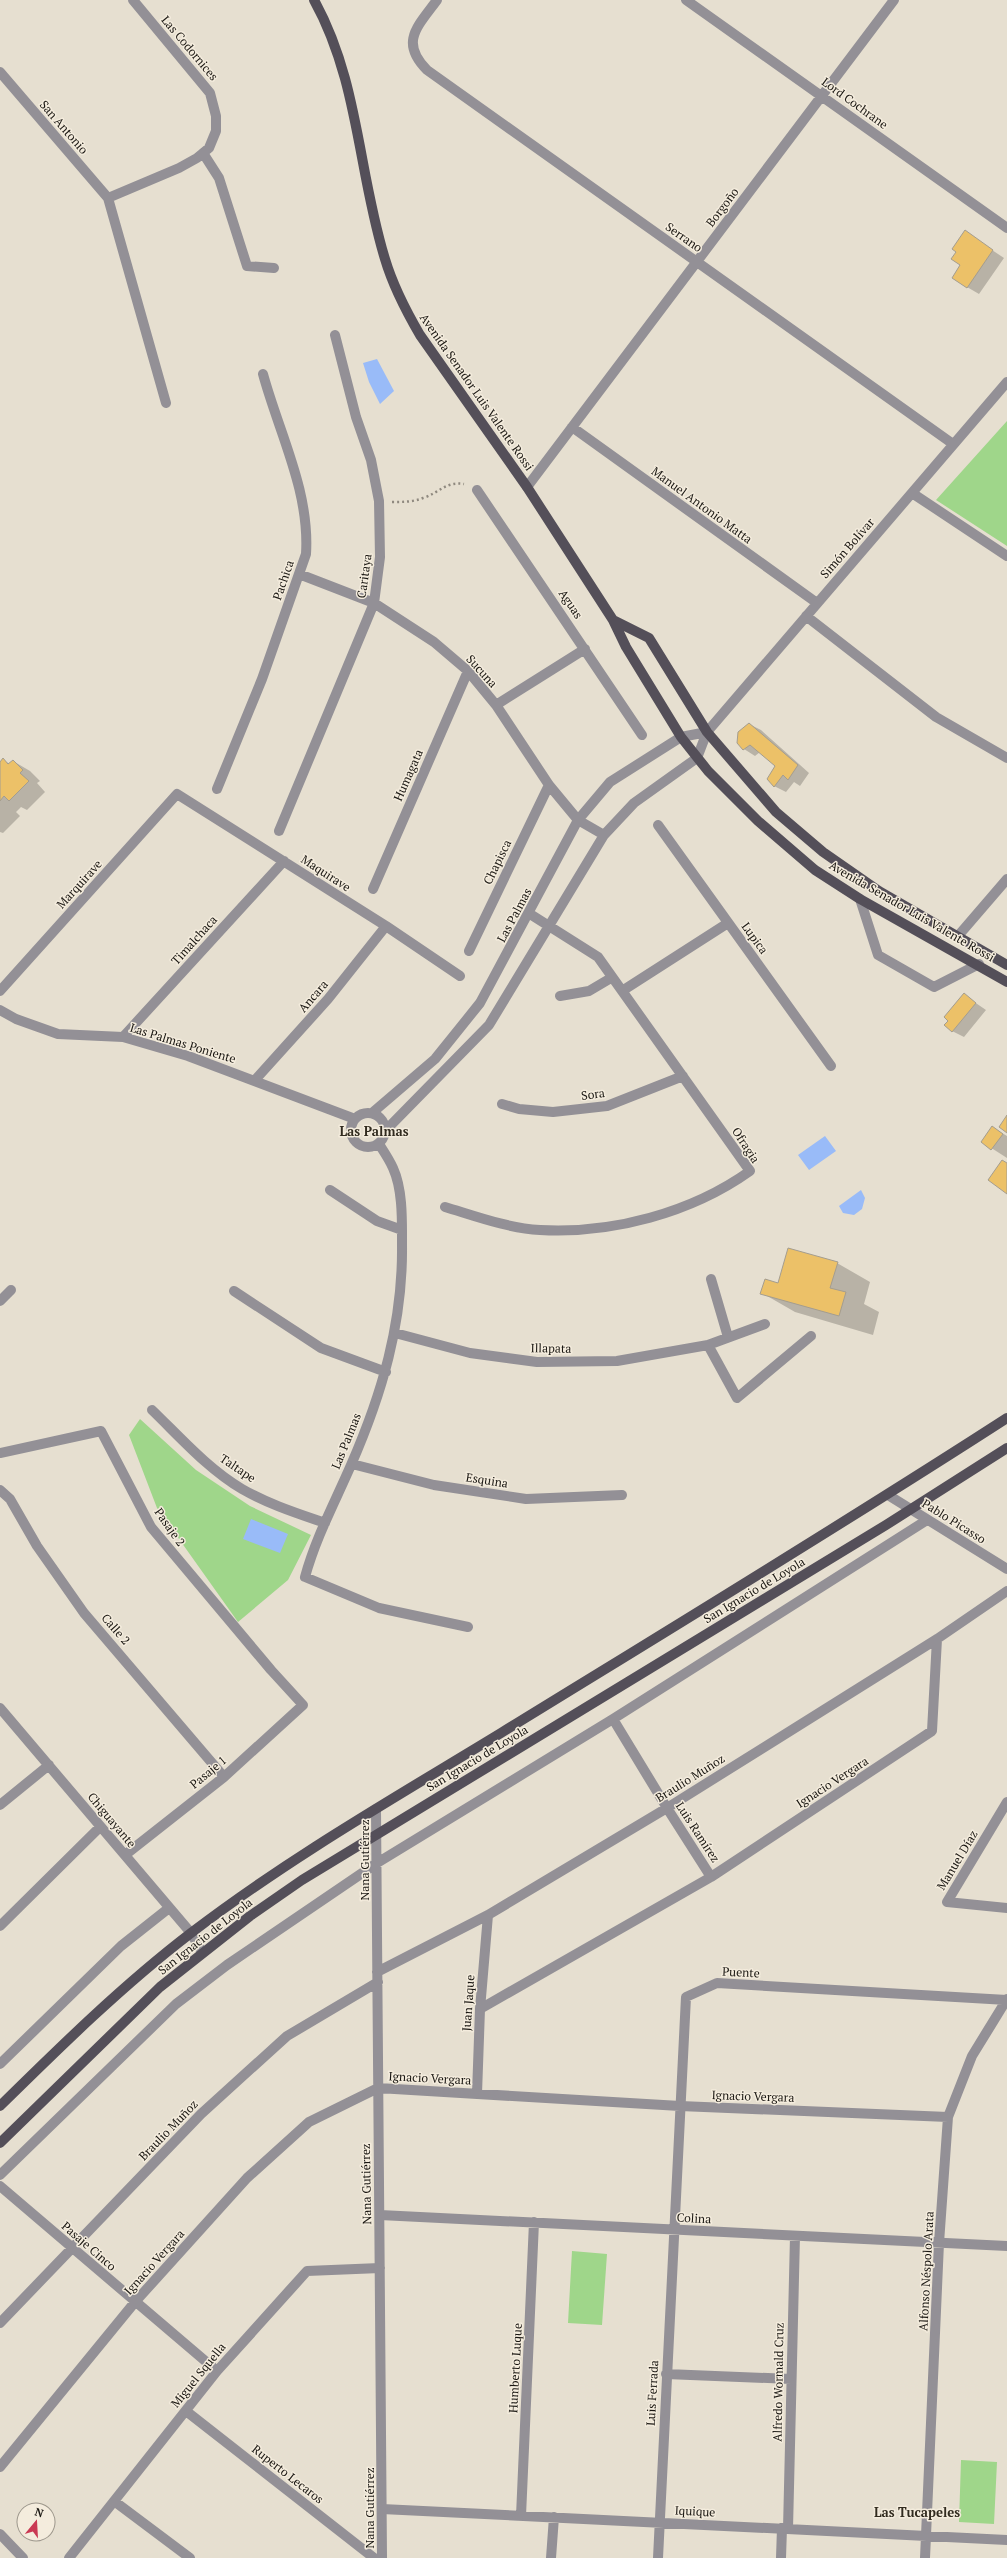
<svg xmlns="http://www.w3.org/2000/svg" width="1007" height="2558" viewBox="0 0 1007 2558" font-family="'PT Serif',serif">
<style>
.green{fill:#9fd68a}
.water{fill:#99bbf8}
.shadow{fill:#0003}
.building{fill:#ecc168;stroke:#a49d8f}
.lines{fill:none;stroke-linecap:round;stroke-linejoin:round}
.path{stroke:#8f897f;stroke-width:2.5;stroke-dasharray:2 3;stroke-linecap:butt}
.minor{stroke:#939096;stroke-width:10}
.major{stroke:#544f59;stroke-width:10}
.labels{text-anchor:middle;dominant-baseline:central;stroke-width:3;stroke-linejoin:round;paint-order:stroke}
.street-label{font-size:12px;fill:#1a1712;stroke:#f4ecdd}
.neighbourhood-label{font-size:13px;font-weight:bold;fill:#312b1f;stroke:#f4ecdd}
</style>
<rect width="100%" height="100%" fill="#e6dfd0"/>
<path class="green" d="M 1007,421 L 1007,546 L 936,500 Z
M 140,1419 L 196,1470 L 250,1506 L 311,1535 L 288,1580 L 238,1622 L 157,1508 L 129,1435 Z
M 572,2251 L 607,2254 L 602,2325 L 568,2323 Z
M 961,2460 L 997,2462 L 994,2524 L 959,2522 Z"/>
<path class="water" d="M 377,359 L 394,391 L 380,404 L 369,382 L 363,363 Z
M 825,1136 L 836,1151 L 809,1170 L 798,1155 Z
M 861,1190 L 865,1198 L 862,1209 L 854,1215 L 843,1213 L 839,1206 Z
M 251,1519 L 288,1534 L 280,1553 L 243,1539 Z"/>
<path class="shadow" d="M 965,232 L 1004,258 L 979,294 L 967,287 L 958,251 Z
M 749,724 L 761,730 L 809,773 L 800,786 L 794,782 L 786,792 L 774,786 L 776,766 L 760,752 L 755,756 L 744,749 Z
M 3,760 L 10,764 L 13,761 L 30,771 L 40,781 L 37,783 L 45,792 L 27,810 L 21,807 L 16,812 L 20,816 L 3,833 L 0,832 L 0,763 Z
M 964,995 L 986,1010 L 964,1037 L 952,1031 L 949,1021 Z
M 992,1127 L 1007,1136 L 1007,1158 L 982,1142 Z
M 837,1263 L 870,1282 L 864,1304 L 879,1312 L 873,1335 L 795,1312 L 762,1293 L 779,1284 Z"/>
<path class="building" d="M 965,230 L 993,250 L 967,288 L 952,278 L 960,265 L 951,259 L 956,252 L 952,249 Z
M 749,723 L 798,765 L 788,780 L 783,775 L 774,787 L 767,779 L 775,766 L 750,745 L 743,750 L 737,743 L 738,732 Z
M 3,758 L 8,764 L 13,760 L 23,770 L 20,773 L 29,781 L 9,801 L 4,796 L 0,801 L 0,762 Z
M 964,993 L 976,1003 L 952,1032 L 944,1025 L 948,1021 L 944,1017 Z
M 1007,1115 L 1007,1133 L 999,1127 Z
M 992,1126 L 1003,1134 L 991,1150 L 981,1142 Z
M 1002,1160 L 1007,1163 L 1007,1194 L 988,1180 Z
M 788,1248 L 838,1262 L 830,1288 L 846,1292 L 839,1316 L 760,1294 L 765,1279 L 778,1283 Z"/>
<g class="lines">
<path class="path" d="M 392,502 C 403,502 413,502 423,498 C 439,493 446,481 464,484"/>
<path class="minor" d="M 437,0 C 418,26 399,42 427,70 L 953,444
M 686,0 L 1007,228
M 0,72 L 108,198 L 166,403
M 203,153 L 219,178 L 247,266 L 274,268
M 108,198 L 179,168 L 197,158 L 209,148 L 216,131 L 216,116 L 210,93 L 133,0
M 572,427 L 817,603
M 527,487 L 894,0
M 477,490 L 642,735
M 912,493 L 1007,556
M 299,574 L 374,603 L 434,642 L 468,671 L 496,705 L 549,785 L 578,820 L 604,835
M 806,616 L 936,717 L 1007,758
M 496,705 L 585,649
M 217,789 L 262,679 L 306,554 C 310,491 279,433 263,374
M 658,825 L 831,1066
M 279,831 L 374,603 L 380,557 L 379,501 L 371,460 L 356,417 L 335,335
M 373,889 L 468,671
M 860,899 L 878,955 L 934,987 L 979,964
M 958,936 L 1007,879
M 469,951 L 549,785
M 0,991 L 177,794 L 386,926 L 460,976
M 622,991 L 728,923
M 560,996 L 589,991 L 611,978
M 0,1010 L 16,1019 L 58,1034 L 123,1037 L 188,1056 L 355,1119
M 123,1037 L 284,861
M 255,1080 L 328,999 L 386,926
M 502,1104 L 519,1109 L 553,1112 L 607,1106 L 683,1076
M351 1130a17 17 0 1 1 34 0a17 17 0 1 1-34 0Z
M 372,1113 L 435,1059 L 480,1003 L 578,820 L 610,782 L 681,737 L 707,732
M 386,1130 L 489,1025 L 604,835 L 634,803 L 697,758 L 707,732 L 1007,382
M 379,1144 C 384,1152 389,1159 393,1168 C 403,1190 402,1221 402,1245 C 403,1323 382,1394 351,1465 C 335,1502 316,1537 305,1577 L 379,1608 L 468,1627
M 330,1190 L 377,1221 L 402,1230
M 445,1207 C 475,1216 507,1228 540,1230 C 612,1234 691,1213 750,1171 L 598,957 L 530,914
M 711,1279 L 728,1337
M 234,1291 L 321,1348 L 386,1372
M 0,1301 L 11,1290
M 395,1333 L 470,1353 L 537,1362 L 617,1361 L 708,1345 L 765,1324
M 708,1345 L 737,1398 L 811,1336
M 152,1410 C 180,1437 208,1469 242,1489 C 268,1504 296,1513 325,1523
M 0,1453 L 101,1431 L 151,1527 L 271,1670 L 303,1705 L 224,1777 L 125,1855
M 352,1464 L 434,1485 L 526,1499 L 622,1495
M 0,1490 L 10,1499 L 37,1546 L 84,1613 L 224,1777
M 888,1495 L 1007,1569
M 0,1708 L 191,1933 L 202,1952
M 613,1719 L 667,1808 L 711,1877
M 1007,1802 L 947,1902 L 1007,1908
M 0,1805 L 49,1765
M 376,1809 L 382,2558
M 0,1926 L 100,1827
M 377,1972 L 488,1915 L 667,1808 L 937,1639 L 1007,1591
M 480,2009 L 711,1877 L 932,1731 L 937,1639
M 0,2064 L 121,1946 L 169,1908
M 477,2094 L 480,2009 L 488,1915
M 0,2175 L 176,2004 L 227,1965 L 377,1863 L 613,1719 L 927,1520
M 0,2186 L 217,2371
M 380,2215 L 1007,2246
M 0,2323 L 201,2114 L 287,2036 L 378,1982
M 666,2374 L 791,2379
M 186,2411 L 374,2558
M 0,2467 L 135,2302 L 247,2178 L 309,2122 L 378,2088 L 680,2106 L 948,2117
M 114,2501 L 190,2558
M 382,2509 L 1007,2540
M 521,2516 L 534,2222
M 788,2529 L 795,2236
M 0,2534 L 23,2558
M 69,2558 L 217,2371 L 307,2271 L 380,2268
M 551,2558 L 554,2517
M 658,2558 L 686,1997 L 717,1983 L 1007,2000
M 781,2558 L 782,2528
M 925,2558 L 939,2243 L 948,2117 L 972,2056 L 1007,1999"/>
<path class="major" d="M 314,0 C 359,81 358,172 385,259 C 393,286 406,311 420,335 L 527,487 L 613,620 L 626,647 L 681,737 L 708,771 L 758,821 L 815,870 L 860,899 L 1007,982
M 613,620 L 649,638 L 707,732 L 776,812 L 823,852 L 879,891 L 1007,965
M 0,2106 C 61,2046 123,1985 191,1933 C 289,1858 396,1797 501,1733 C 670,1629 840,1526 1007,1418
M 0,2143 L 160,1987 L 250,1916 L 302,1880 L 886,1525 L 1007,1448"/>
</g>
<g class="labels">
<g class="street-label">
<text transform="translate(190 48) rotate(50)">Las Codornices</text>
<text transform="translate(855 103) rotate(36)">Lord Cochrane</text>
<text transform="translate(64 127) rotate(49)">San Antonio</text>
<text transform="translate(722 207) rotate(-53)">Borgoño</text>
<text transform="translate(684 237) rotate(35)">Serrano</text>
<text transform="translate(477 392) rotate(55)">Avenida Senador Luis Valente Rossi</text>
<text transform="translate(702 505) rotate(36)">Manuel Antonio Matta</text>
<text transform="translate(847 548) rotate(-49)">Simón Bolívar</text>
<text transform="translate(364 576) rotate(-82)">Caritaya</text>
<text transform="translate(283 580) rotate(-71)">Pachica</text>
<text transform="translate(571 604) rotate(56)">Aguas</text>
<text transform="translate(482 671) rotate(48)">Sucuna</text>
<text transform="translate(408 775) rotate(-66)">Humagata</text>
<text transform="translate(497 862) rotate(-64)">Chapisca</text>
<text transform="translate(326 873) rotate(33)">Maquirave</text>
<text transform="translate(79 884) rotate(-48)">Marquirave</text>
<text transform="translate(912 911) rotate(30)">Avenida Senador Luis Valente Rossi</text>
<text transform="translate(514 915) rotate(-62)">Las Palmas</text>
<text transform="translate(755 938) rotate(54)">Lupica</text>
<text transform="translate(194 940) rotate(-48)">Timalchaca</text>
<text transform="translate(313 996) rotate(-49)">Ancara</text>
<text transform="translate(183 1043) rotate(17)">Las Palmas Poniente</text>
<text transform="translate(593 1094) rotate(-8)">Sora</text>
<text transform="translate(746 1145) rotate(57)">Ofragia</text>
<text transform="translate(551 1348) rotate(1)">Illapata</text>
<text transform="translate(346 1441) rotate(-68)">Las Palmas</text>
<text transform="translate(238 1468) rotate(34)">Taltape</text>
<text transform="translate(487 1480) rotate(9)">Esquina</text>
<text transform="translate(954 1521) rotate(32)">Pablo Picasso</text>
<text transform="translate(170 1527) rotate(55)">Pasaje 2</text>
<text transform="translate(754 1590) rotate(-31)">San Ignacio de Loyola</text>
<text transform="translate(116 1629) rotate(49)">Calle 2</text>
<text transform="translate(477 1758) rotate(-31)">San Ignacio de Loyola</text>
<text transform="translate(208 1772) rotate(-40)">Pasaje 1</text>
<text transform="translate(690 1778) rotate(-32)">Braulio Muñoz</text>
<text transform="translate(832 1782) rotate(-33)">Ignacio Vergara</text>
<text transform="translate(112 1820) rotate(50)">Chiguayante</text>
<text transform="translate(698 1832) rotate(57)">Luis Ramírez</text>
<text transform="translate(364 1860) rotate(-90)">Nana Gutiérrez</text>
<text transform="translate(957 1860) rotate(-59)">Manuel Díaz</text>
<text transform="translate(205 1936) rotate(-38)">San Ignacio de Loyola</text>
<text transform="translate(741 1972) rotate(3)">Puente</text>
<text transform="translate(468 2003) rotate(-86)">Juan Jaque</text>
<text transform="translate(430 2078) rotate(3)">Ignacio Vergara</text>
<text transform="translate(753 2096) rotate(2)">Ignacio Vergara</text>
<text transform="translate(168 2130) rotate(-46)">Braulio Muñoz</text>
<text transform="translate(366 2184) rotate(-91)">Nana Gutiérrez</text>
<text transform="translate(694 2218) rotate(3)">Colina</text>
<text transform="translate(89 2246) rotate(41)">Pasaje Cinco</text>
<text transform="translate(154 2262) rotate(-48)">Ignacio Vergara</text>
<text transform="translate(926 2271) rotate(-87)">Alfonso Néspolo Arata</text>
<text transform="translate(515 2368) rotate(-87)">Humberto Luque</text>
<text transform="translate(198 2375) rotate(-51)">Miguel Squella</text>
<text transform="translate(778 2382) rotate(-89)">Alfredo Wormald Cruz</text>
<text transform="translate(652 2393) rotate(-87)">Luis Ferrada</text>
<text transform="translate(288 2474) rotate(38)">Ruperto Lecaros</text>
<text transform="translate(369 2508) rotate(-90)">Nana Gutiérrez</text>
<text transform="translate(695 2511) rotate(3)">Iquique</text>
</g>
<g class="neighbourhood-label">
<text x="374" y="1131">Las Palmas</text>
<text x="917" y="2512">Las Tucapeles</text>
</g>
</g>
<g transform="translate(36 2522) rotate(18)"><circle r="19" fill="#f4ecdd" stroke="#9d978c"/>
<path d="M0-3L7 15L0 10L-7 15Z" fill="#ca3953"/>
<text y="-6" font-size="11" font-weight="bold" text-anchor="middle" fill="#1a1712">N</text>
</g>
</svg>
